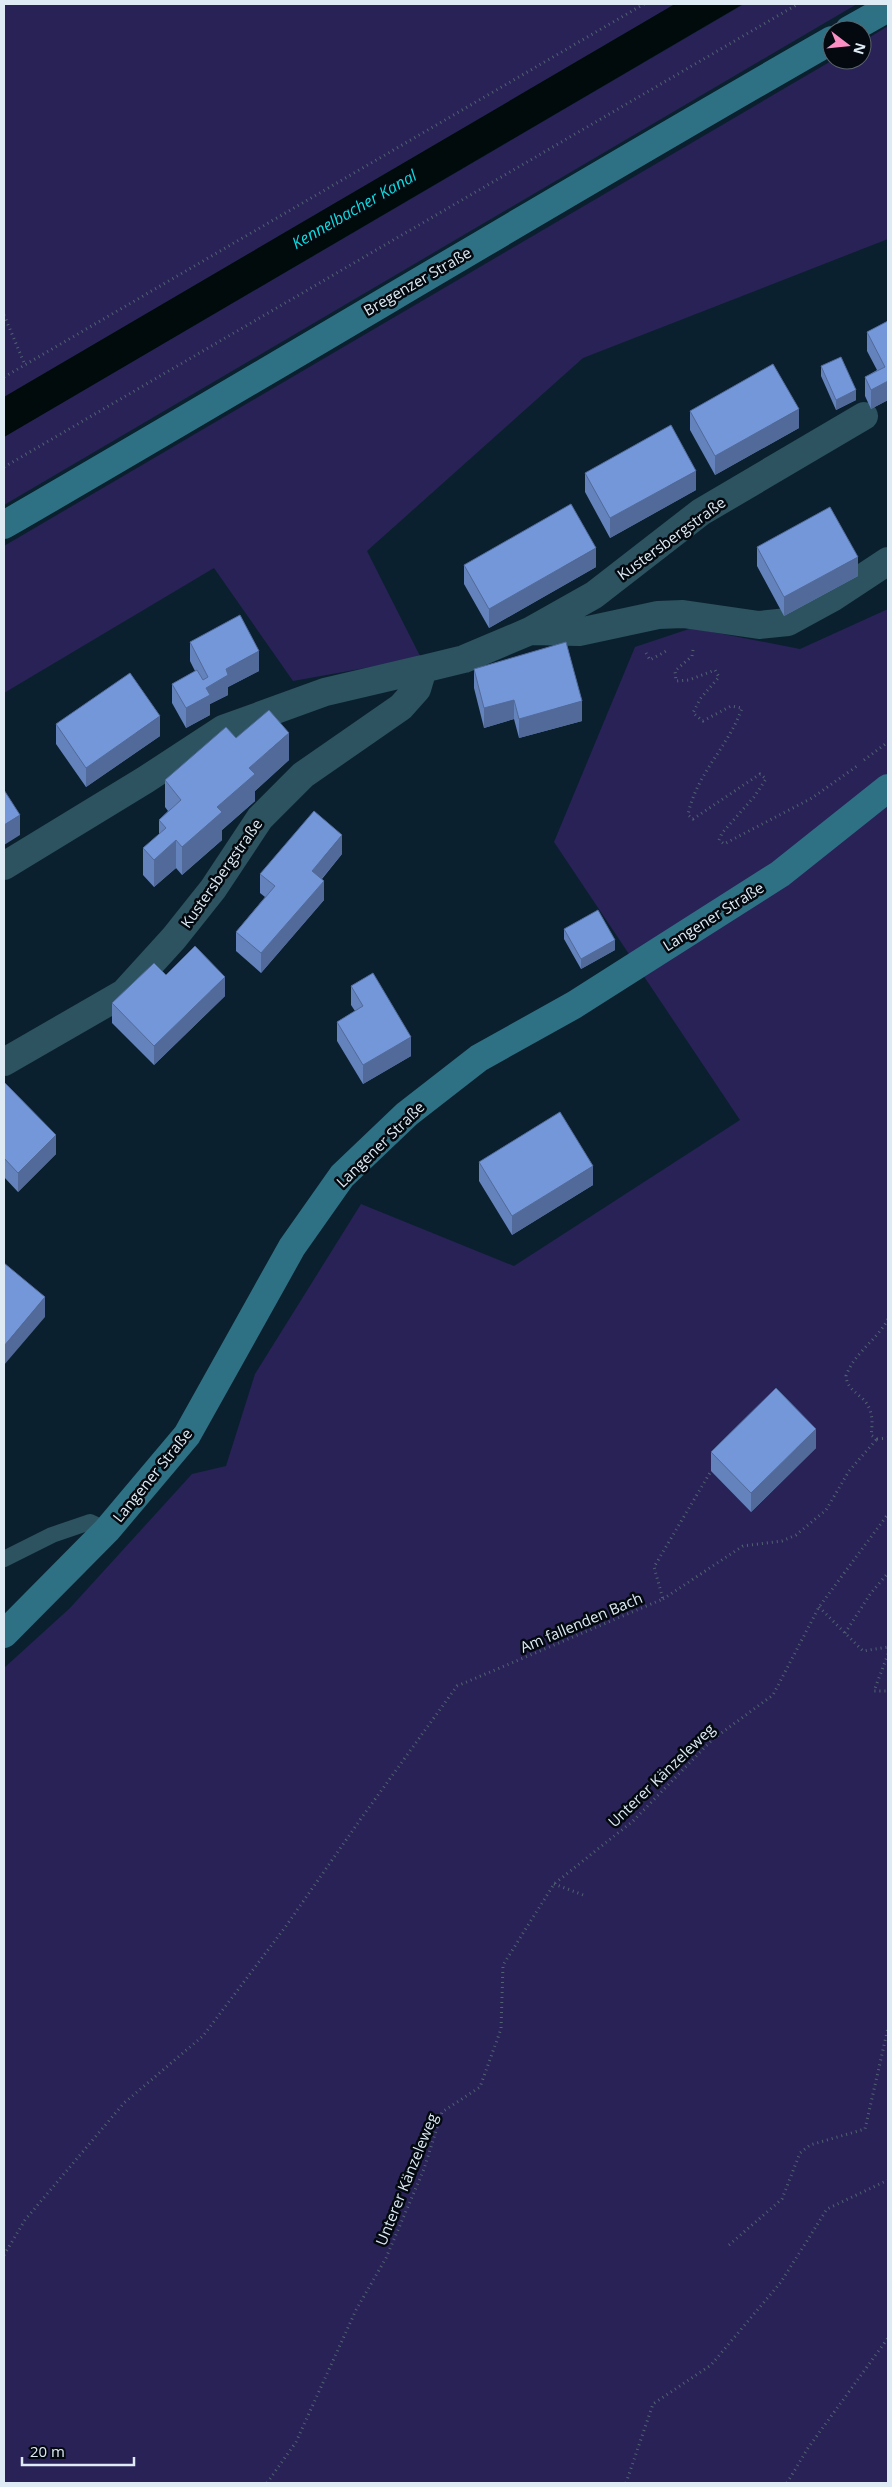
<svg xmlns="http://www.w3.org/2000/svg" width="892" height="2487" viewBox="0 0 892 2487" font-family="'Open Sans',sans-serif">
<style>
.green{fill:#282257}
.water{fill:#010b0b}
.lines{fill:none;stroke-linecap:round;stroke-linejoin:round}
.path{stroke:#516370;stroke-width:3;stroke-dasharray:1 4;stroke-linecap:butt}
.service{stroke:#2c535f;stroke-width:16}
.minor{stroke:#2c535f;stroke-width:28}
.secondary{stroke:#2f7184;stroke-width:28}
.wall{fill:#6482bb}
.shaded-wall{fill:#516a99}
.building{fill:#7497da;stroke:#516a99}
.labels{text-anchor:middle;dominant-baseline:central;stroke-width:5;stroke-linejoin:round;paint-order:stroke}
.street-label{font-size:15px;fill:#deebf5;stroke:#03090f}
.water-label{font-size:16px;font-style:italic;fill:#0edbe0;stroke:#03090f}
</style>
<rect width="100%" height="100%" fill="#0b202e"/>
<path class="green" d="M 4,4 L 675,4 L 4,397 Z
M 744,4 L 857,4 L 4,505 L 4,437 Z
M 888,26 L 888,239 L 583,358 L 367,551 L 421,658 L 293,681 L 214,568 L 4,693 L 4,546 L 833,60 L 862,60 L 862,42 Z
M 888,609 L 888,2483 L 4,2483 L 4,1668 L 70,1608 L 192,1474 L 226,1466 L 255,1374 L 361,1204 L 514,1266 L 740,1120 L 554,842 L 635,647 L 692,628 L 800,649 Z"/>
<path class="water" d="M 675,4 L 743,4 L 4,437 L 4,397 Z"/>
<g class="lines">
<path class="path" d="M 4,315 L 25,365
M 4,377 L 644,4
M 4,467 L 798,4
M 693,650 L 692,656 L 675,671 L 676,681 L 689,680 L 715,670 L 719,677 L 700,699 L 693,713 L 703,721 L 731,706 L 742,708 C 729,746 696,774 688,815 L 693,819 L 760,774 L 766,779 L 754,797 L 722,833 L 719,840 L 724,844 L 812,798 L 857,766
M 646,653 L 650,660 L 668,650
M 864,760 L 888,742
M 877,1439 L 871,1435 C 878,1392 848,1399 846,1376 C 854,1353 877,1340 888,1319
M 877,1439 L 888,1438
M 663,1599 L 743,1546 L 782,1541 L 796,1535 L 826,1510 L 849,1471 L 877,1439
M 819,1607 L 863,1651 L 888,1647
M 845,1633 L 871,1593 L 888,1573
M 888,1654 L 874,1691 L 888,1691
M 554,1884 L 586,1896
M 729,2245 L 782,2199 L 800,2153 L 810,2145 L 865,2129 L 888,2028
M 4,2255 L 25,2220 L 124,2103 L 203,2036 L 286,1926 L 360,1820 L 457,1686 L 663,1599 L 654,1567 L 711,1471
M 267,2483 L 296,2442 L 356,2310 L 386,2258 L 424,2169 L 442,2112 L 480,2087 L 501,2029 L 503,1965 L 554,1884 L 633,1821 L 712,1740 L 773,1695 L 819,1607 L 888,1514
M 626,2483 L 653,2404 L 711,2365 L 781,2282 L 827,2209 L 888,2180
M 787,2483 L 808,2448 L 888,2338"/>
<path class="service" d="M 4,1559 L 52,1535 L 90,1522 L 107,1530"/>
<path class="minor" d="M 530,631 L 579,632 L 658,615 L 683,614 L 759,625 L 788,622 L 832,598 L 888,561
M 423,669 L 464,659 L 530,631 L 594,595 L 701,512 L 864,416
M 4,866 L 145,780 L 223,729 L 325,692 L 423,669 L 417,689 L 401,707 L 303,775 L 260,818 L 213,889 L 174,938 L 124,993 L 4,1062"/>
<path class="secondary" d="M 849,30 L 888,8
M 4,525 C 281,365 554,199 832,40
M 4,1634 L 107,1530 L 187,1435 L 292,1247 L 342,1176 L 407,1114 L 479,1058 L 574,1005 L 780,874 L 888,788"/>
</g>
<path class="wall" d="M 888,321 L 888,400 L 871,409 L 865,396 L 865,377 L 877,370 L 867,351 L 867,332 Z
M 821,366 L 856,400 L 836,410 L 821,376 Z
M 690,411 L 799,428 L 715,475 L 690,430 Z
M 585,473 L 696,490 L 610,538 L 585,492 Z
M 757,547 L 858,576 L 784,616 L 757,566 Z
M 464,565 L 596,567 L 489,628 L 464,584 Z
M 190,642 L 259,671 L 228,687 L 228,695 L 210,704 L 210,715 L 186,728 L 172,703 L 172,684 L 195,671 L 190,661 Z
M 474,669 L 582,721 L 519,738 L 514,719 L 484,728 L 474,688 Z
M 56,724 L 160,736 L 86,787 L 56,744 Z
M 236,738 L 289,760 L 255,791 L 255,801 L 222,830 L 222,840 L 182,875 L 176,868 L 154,887 L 143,875 L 143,848 L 159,835 L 159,820 L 168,811 L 165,807 L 165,780 Z
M 342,854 L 322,879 L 324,900 L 261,973 L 236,951 L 236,932 L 265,897 L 260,893 L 260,874 Z
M 564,929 L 615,950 L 581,969 L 564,939 Z
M 166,975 L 225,996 L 154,1065 L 112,1023 L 112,1003 Z
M 351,986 L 411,1056 L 363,1084 L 337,1041 L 337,1022 L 355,1011 L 351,1005 Z
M 4,1082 L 56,1154 L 18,1192 L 4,1177 Z
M 479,1162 L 593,1185 L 512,1235 L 479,1181 Z
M 816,1448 L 751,1512 L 711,1471 L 711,1452 Z"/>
<path class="shaded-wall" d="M 888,381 L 888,400 L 871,409 L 871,390 Z
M 856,390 L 856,400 L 836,410 L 836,400 Z
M 799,409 L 799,428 L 715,475 L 715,456 Z
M 696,471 L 696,490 L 610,538 L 610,518 Z
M 596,548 L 596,567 L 489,628 L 489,609 Z
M 858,557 L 858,576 L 784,616 L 784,597 Z
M 259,651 L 259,671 L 228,687 L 228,695 L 210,704 L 210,715 L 186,728 L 186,708 L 206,688 L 226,669 Z
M 514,700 L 514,719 L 484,728 L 484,708 Z
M 582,701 L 582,721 L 519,738 L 519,719 Z
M 160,716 L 160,736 L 86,787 L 86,768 Z
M 289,733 L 289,760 L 255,791 L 255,801 L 222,830 L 222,840 L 182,875 L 182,847 L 249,768 Z
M 20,815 L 20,835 L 4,845 L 4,825 Z
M 342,835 L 342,854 L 312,890 L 312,871 Z
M 176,840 L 176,868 L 154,887 L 154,860 Z
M 324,881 L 324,900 L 261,973 L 261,953 Z
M 615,940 L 615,950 L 581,969 L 581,959 Z
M 225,977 L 225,996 L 154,1065 L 154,1046 Z
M 411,1037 L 411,1056 L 363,1084 L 363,1065 Z
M 56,1135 L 56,1154 L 18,1192 L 18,1173 Z
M 593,1166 L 593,1185 L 512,1235 L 512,1216 Z
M 45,1297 L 45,1317 L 4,1365 L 4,1346 Z
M 816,1429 L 816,1448 L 751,1512 L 751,1493 Z"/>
<path class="building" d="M 888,321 L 888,381 L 871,390 L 865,377 L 885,367 L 867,332 Z
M 841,357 L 856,390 L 836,400 L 821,366 Z
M 773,364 L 799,409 L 715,456 L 690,411 Z
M 671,425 L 696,471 L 610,518 L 585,473 Z
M 571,504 L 596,548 L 489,609 L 464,565 Z
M 830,507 L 858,557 L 784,597 L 757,547 Z
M 240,615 L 259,651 L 226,669 L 228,675 L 206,688 L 210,695 L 186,708 L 172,684 L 197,670 L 203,680 L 208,677 L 190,642 Z
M 566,642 L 582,701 L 519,719 L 514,700 L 484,708 L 474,669 Z
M 130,673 L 160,716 L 86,768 L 56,724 Z
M 269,710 L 289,733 L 249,768 L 255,774 L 217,807 L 222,812 L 182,847 L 176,840 L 154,860 L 143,848 L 166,828 L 159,820 L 181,800 L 165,780 L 226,727 L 236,738 Z
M 4,790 L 20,815 L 4,825 Z
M 314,811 L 342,835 L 312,871 L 324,881 L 261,953 L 236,932 L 275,886 L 260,874 Z
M 598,910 L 615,940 L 581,959 L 564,929 Z
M 195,946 L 225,977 L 154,1046 L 112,1003 L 154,963 L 166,975 Z
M 373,973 L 411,1037 L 363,1065 L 337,1022 L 363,1006 L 351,986 Z
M 4,1082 L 56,1135 L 18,1173 L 4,1158 Z
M 560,1112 L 593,1166 L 512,1216 L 479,1162 Z
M 4,1263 L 45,1297 L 4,1346 Z
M 776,1388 L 816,1429 L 751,1493 L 711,1452 Z"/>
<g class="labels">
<g class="street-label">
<text transform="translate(417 281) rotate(-30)">Bregenzer Straße</text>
<text transform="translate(671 538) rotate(-36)">Kustersbergstraße</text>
<text transform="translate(221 873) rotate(-55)">Kustersbergstraße</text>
<text transform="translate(713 916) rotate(-32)">Langener Straße</text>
<text transform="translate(380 1144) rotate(-44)">Langener Straße</text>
<text transform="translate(152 1475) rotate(-51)">Langener Straße</text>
<text transform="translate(581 1622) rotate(-23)">Am fallenden Bach</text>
<text transform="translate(661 1775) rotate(-44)">Unterer Känzeleweg</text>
<text transform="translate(406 2179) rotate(-68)">Unterer Känzeleweg</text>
</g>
<g class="water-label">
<text transform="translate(354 209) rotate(-30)">Kennelbacher Kanal</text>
</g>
</g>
<rect width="892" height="2487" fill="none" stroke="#deebf5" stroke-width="10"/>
<g transform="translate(847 45) rotate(106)"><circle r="24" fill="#03090f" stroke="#5b636b"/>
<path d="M0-4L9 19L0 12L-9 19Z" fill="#fb8fc4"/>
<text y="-8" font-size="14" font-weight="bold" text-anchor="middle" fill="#deebf5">N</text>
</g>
<path d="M22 2457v8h112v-8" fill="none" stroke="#deebf5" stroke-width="2.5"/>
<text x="30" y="2457" font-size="15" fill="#deebf5" stroke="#03090f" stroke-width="4" paint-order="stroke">20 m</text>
</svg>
